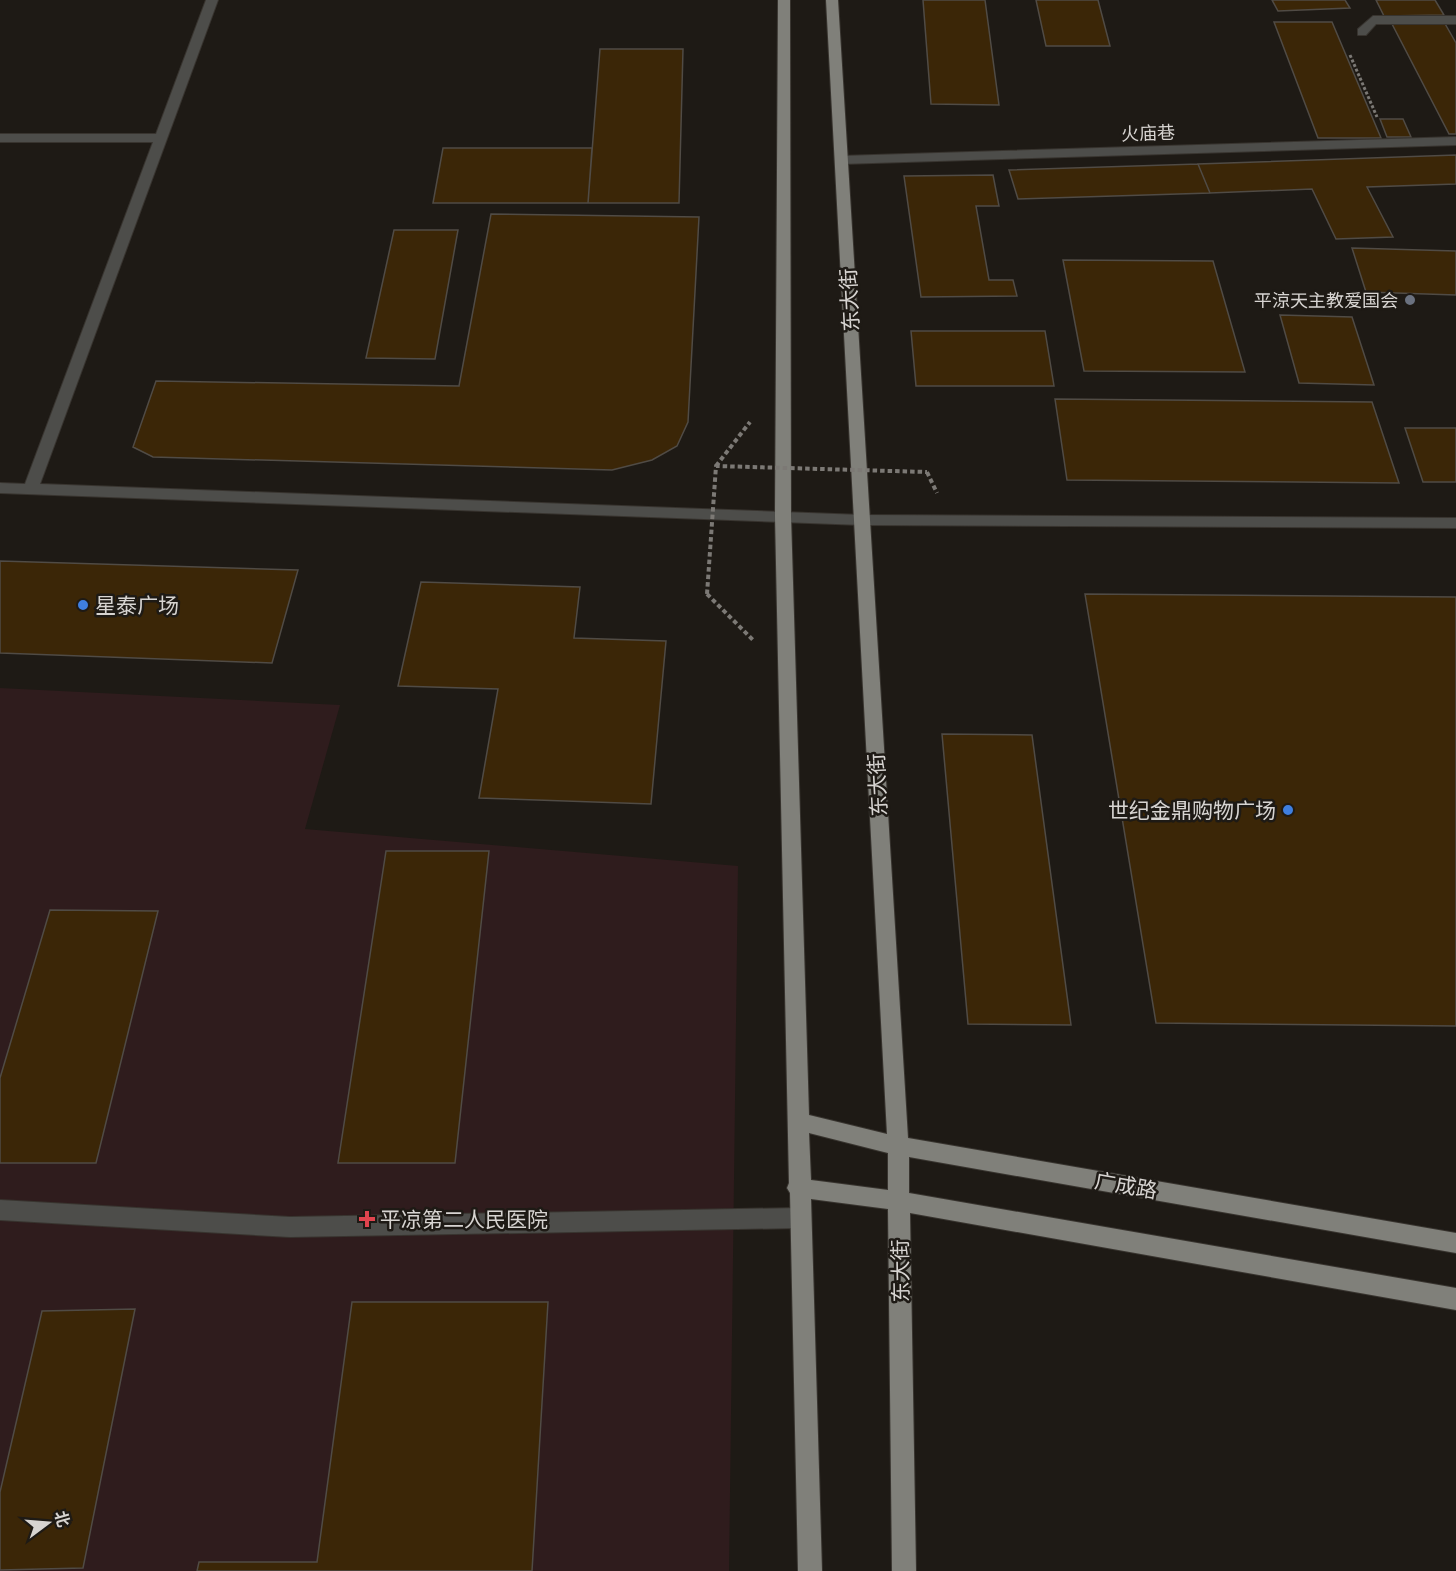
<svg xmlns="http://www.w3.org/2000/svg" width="1456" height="1571" viewBox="0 0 1456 1571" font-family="'Asap Condensed','Noto Sans SC',sans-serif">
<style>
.medical{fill:#2f1c1d}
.building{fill:#3b2607;stroke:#504b45;stroke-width:1.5}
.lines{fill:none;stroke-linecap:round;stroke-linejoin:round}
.minor-casing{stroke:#38342f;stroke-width:2}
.major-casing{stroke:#38342f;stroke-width:2}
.path-far1{stroke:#7c7975;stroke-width:3;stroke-dasharray:3 2;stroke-linecap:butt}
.path{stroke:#7c7975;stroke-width:4;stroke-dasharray:4.5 3;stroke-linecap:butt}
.minor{fill:#4d4d4a;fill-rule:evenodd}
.major{fill:#80807a;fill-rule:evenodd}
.path-bridge{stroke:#7c7975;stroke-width:4;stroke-dasharray:4.5 3;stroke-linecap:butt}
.worship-dot{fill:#6b7280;stroke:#1e1a15;stroke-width:2}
.shop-dot{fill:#3f7fe0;stroke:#1e1a15;stroke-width:2}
.health-dot{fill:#e0444e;stroke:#1e1a15;stroke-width:2}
.labels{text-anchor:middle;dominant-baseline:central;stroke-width:5;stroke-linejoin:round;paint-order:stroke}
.far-street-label{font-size:18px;fill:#d7d4d1;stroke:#1e1a15}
.far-poi-label{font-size:18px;fill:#d7d4d1;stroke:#1e1a15;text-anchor:end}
.street-label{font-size:21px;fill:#d7d4d1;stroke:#1e1a15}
.poi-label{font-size:21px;fill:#d7d4d1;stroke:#1e1a15;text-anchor:start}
</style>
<rect width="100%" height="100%" fill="#1e1a15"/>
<path class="medical" d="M 0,688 L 340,705 L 305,829 L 738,866 L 729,1571 L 0,1571 Z"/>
<path class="building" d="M 923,0 L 985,0 L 999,105 L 931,104 Z
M 1036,0 L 1098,0 L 1110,46 L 1046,46 Z
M 1272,0 L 1345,0 L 1350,8 L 1278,11 Z
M 1376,0 L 1435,0 L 1444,15 L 1384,16 Z
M 1274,22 L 1332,22 L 1381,138 L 1318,138 Z
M 1391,22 L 1444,22 L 1456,43 L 1456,134 L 1449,134 Z
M 600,49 L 683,49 L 679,203 L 588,203 Z
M 1380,119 L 1403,119 L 1411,137 L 1387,137 Z
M 443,148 L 592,148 L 588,203 L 433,203 Z
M 1456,155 L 1456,184 L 1367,187 L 1393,237 L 1336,239 L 1312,189 L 1210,193 L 1198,164 Z
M 1198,164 L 1210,193 L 1018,199 L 1009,170 Z
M 993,175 L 999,206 L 976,206 L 989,280 L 1013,280 L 1017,296 L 921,297 L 904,176 Z
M 491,214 L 699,217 L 688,422 L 677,446 L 652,460 L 612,470 L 153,457 L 133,447 L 156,381 L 459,386 Z
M 394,230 L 458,230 L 435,359 L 366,358 Z
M 1352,248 L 1456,251 L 1456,295 L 1366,292 Z
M 1063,260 L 1213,261 L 1245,372 L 1084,371 Z
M 1280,315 L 1352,317 L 1374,385 L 1299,383 Z
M 911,331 L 1045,331 L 1054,386 L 916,386 Z
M 1055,399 L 1372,402 L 1399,483 L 1067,480 Z
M 1405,428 L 1456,428 L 1456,482 L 1423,482 Z
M 0,561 L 298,570 L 272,663 L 0,653 Z
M 421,582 L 580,587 L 574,638 L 666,641 L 651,804 L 479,798 L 498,689 L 398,686 Z
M 1085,594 L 1456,597 L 1456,1026 L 1156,1023 Z
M 942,734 L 1032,735 L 1071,1025 L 968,1024 Z
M 386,851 L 489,851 L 455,1163 L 338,1163 Z
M 50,910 L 158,911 L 96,1163 L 0,1163 L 0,1078 Z
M 352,1302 L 548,1302 L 532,1571 L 197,1571 L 199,1562 L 317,1562 Z
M 135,1309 L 83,1568 L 0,1570 L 0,1492 L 42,1311 Z"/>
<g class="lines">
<defs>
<path id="minor" d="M 206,0 L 218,0 L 40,484 L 862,515 L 1456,518 L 1456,528 L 862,525 L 0,493 L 0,483 L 25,484 L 153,142 L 0,142 L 0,134 L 156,134 Z
M 1373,16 L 1456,16 L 1456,24 L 1376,24 L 1366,35 L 1358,35 L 1358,29 Z
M 1456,137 L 1456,145 L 841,164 L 835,160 L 841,156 Z
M 0,1200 L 290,1217 L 799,1208 L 807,1211 L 810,1218 L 807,1225 L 799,1228 L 290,1237 L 0,1220 Z"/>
<path id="major" d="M 778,0 L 790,0 L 791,516 L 809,1115 L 887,1134 L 826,0 L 838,0 L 908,1138 L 1456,1233 L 1456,1253 L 909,1157 L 909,1193 L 1456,1288 L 1456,1310 L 910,1213 L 916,1571 L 892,1571 L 888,1209 L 811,1199 L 822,1571 L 798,1571 L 790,1193 L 787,1188 L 789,1183 L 775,516 ZM 809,1133 L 888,1153 L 888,1190 L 811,1180 Z"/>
</defs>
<use href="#minor" class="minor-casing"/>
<use href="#major" class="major-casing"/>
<path class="path-far1" d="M 1350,55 L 1377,117"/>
<path class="path" d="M 716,466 L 750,422
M 927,472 L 937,493
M 707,594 L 753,640"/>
<use href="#minor" class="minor"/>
<use href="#major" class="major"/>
<path class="path-bridge" d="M 707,594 L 716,466 L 927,472"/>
</g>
<circle class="worship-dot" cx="1410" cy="300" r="6"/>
<g class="shop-dot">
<circle cx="83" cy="605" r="6"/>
<circle cx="1288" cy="810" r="6"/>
</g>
<path class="health-dot" d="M364 1210h6v6h6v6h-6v6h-6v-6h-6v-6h6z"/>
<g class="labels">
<g class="far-street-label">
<text transform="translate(1148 133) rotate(-2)">火庙巷</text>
</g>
<g class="far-poi-label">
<text x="1398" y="300">平涼天主教爱国会</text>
</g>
<g class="street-label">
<text transform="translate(849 300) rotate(-93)">东大街</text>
<text transform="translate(877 785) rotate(-93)">东大街</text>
<text transform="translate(1126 1185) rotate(10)">广成路</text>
<text transform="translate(900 1271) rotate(-91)">东大街</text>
</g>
<g class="poi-label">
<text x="95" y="605">星泰广场</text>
<text x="1276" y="810" text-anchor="end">世纪金鼎购物广场</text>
<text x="380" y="1219">平凉第二人民医院</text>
</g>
</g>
<g transform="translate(48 1523) rotate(74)" stroke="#1e1a15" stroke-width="4.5" paint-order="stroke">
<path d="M0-4.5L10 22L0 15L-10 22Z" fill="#d7d4d1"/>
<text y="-9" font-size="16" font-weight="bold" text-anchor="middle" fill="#d7d4d1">北</text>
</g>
</svg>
